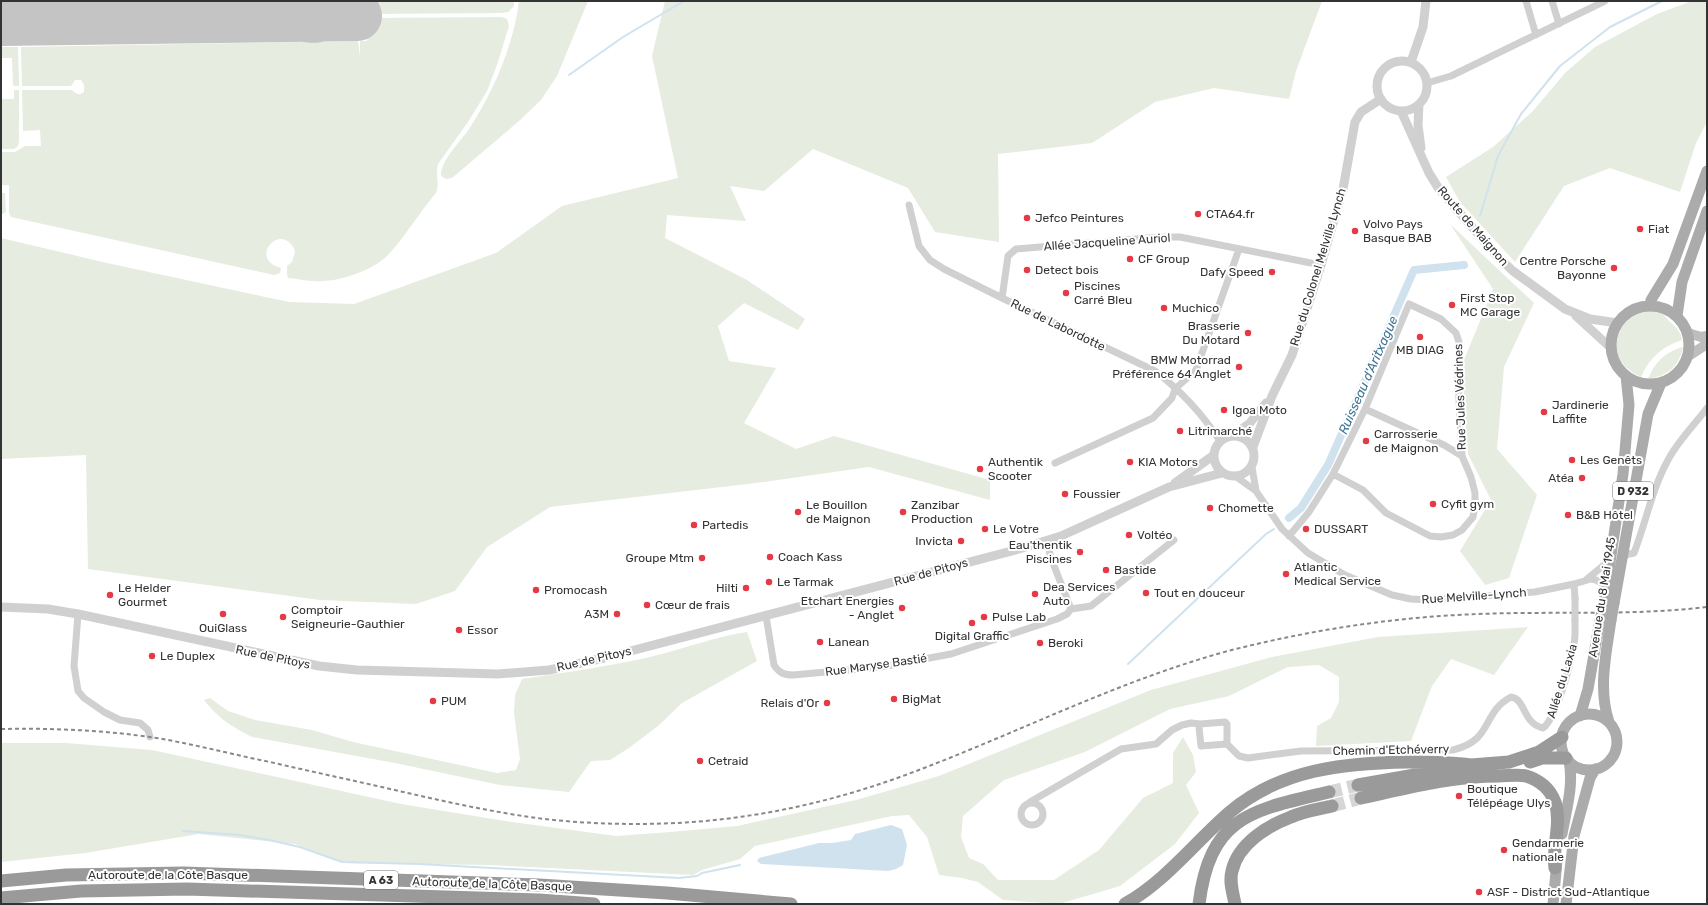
<svg xmlns="http://www.w3.org/2000/svg" width="1708" height="905" viewBox="0 0 1708 905" font-family="Rubik,sans-serif">
<style>
.green{fill:#e6ecdf}
.water{fill:#cfe2ee}
.lines{fill:none;stroke-linecap:round;stroke-linejoin:round}
.stream{stroke:#cfe2ee;stroke-width:2}
.canal{stroke:#cfe2ee;stroke-width:8}
.taxiway{stroke:#c4c4c4;stroke-width:20}
.runway{stroke:#c4c4c4;stroke-width:50}
.motorway-tunnel{stroke:#d6d6d6;stroke-width:13;stroke-dasharray:13 6;stroke-linecap:butt}
.minor{stroke:#d0d0d0;stroke-width:7}
.tertiary{stroke:#d0d0d0;stroke-width:9}
.secondary{stroke:#bdbdbd;stroke-width:10}
.primary{stroke:#ababab;stroke-width:11}
.motorway{stroke:#9a9a9a;stroke-width:13}
.rail{stroke:#888;stroke-width:2;stroke-dasharray:4 3;stroke-linecap:butt}
.minor-bridge{stroke:#d0d0d0;stroke-width:7}
.primary-bridge{stroke:#ababab;stroke-width:11}
.poi-dot{fill:#e63946;stroke:#fff;stroke-width:1.5}
.labels{text-anchor:middle;dominant-baseline:central;stroke-width:4;stroke-linejoin:round;paint-order:stroke}
.shield{fill:#fff;stroke:#707070;stroke-width:1}
.shield-label{font-size:11px;font-weight:bold;fill:#333}
.poi-label{font-size:12px;fill:#333;stroke:#fff;text-anchor:start}
.street-label{font-size:12px;fill:#333;stroke:#fff}
.water-label{font-size:13px;font-style:italic;fill:#3f7597;stroke:#fff}
</style>
<rect width="100%" height="100%" fill="#fff"/>
<path class="green" d="M 366,1 L 514,1 L 514,6 L 508,12 L 501,13 L 366,14 Z
M 519,1 L 588,1 L 557,76 L 541,100 L 519,121 L 452,178 L 446,179 L 441,176 C 440,161 461,141 469,129 C 493,93 514,44 519,1 Z
M 665,1 L 1322,1 L 1296,71 L 1289,99 L 1214,88 L 1155,102 L 1092,143 L 998,154 L 999,242 L 935,232 L 908,188 L 813,149 L 764,191 L 730,186 L 746,221 L 667,215 L 665,238 L 747,280 L 805,319 L 798,330 L 744,303 L 718,326 L 729,361 L 776,368 L 744,423 L 796,449 L 834,436 L 990,480 L 990,500 L 869,467 L 756,483 L 550,507 L 487,547 L 455,591 L 416,604 L 320,600 L 88,569 L 86,455 L 1,459 L 1,238 L 107,263 L 289,302 L 354,304 L 496,253 L 562,206 L 678,178 L 652,56 Z
M 1692,1 L 1707,1 L 1707,122 L 1696,143 L 1680,192 L 1610,168 L 1564,186 L 1515,262 L 1460,202 L 1446,177 L 1493,147 L 1533,111 L 1565,73 L 1595,47 L 1657,14 Z
M 502,17 L 507,19 L 509,26 L 498,62 L 487,91 L 468,122 L 438,164 C 435,174 440,183 436,193 C 419,213 405,237 387,256 C 373,270 341,281 322,281 C 311,282 299,279 288,278 L 287,274 L 287,266 L 292,262 L 295,252 C 294,248 293,246 290,243 C 274,228 251,260 281,268 L 280,273 L 274,275 L 11,217 L 9,213 L 9,185 L 1,185 L 1,152 L 15,152 L 25,146 L 41,146 L 40,130 L 23,131 L 22,90 L 72,90 C 76,94 79,96 84,92 L 84,85 L 81,80 L 75,80 L 71,86 L 22,86 L 21,47 L 358,41 L 360,56 L 360,41 L 367,41 L 366,18 Z
M 1,47 L 18,47 L 19,86 L 13,86 L 12,58 L 1,58 L 2,99 L 14,99 L 14,90 L 19,90 L 19,141 L 18,146 L 14,149 L 1,149 Z
M 1,193 L 5,193 L 6,212 L 3,214 L 1,214 Z
M 1450,224 L 1534,303 L 1504,367 L 1497,449 L 1537,495 L 1509,578 L 1485,585 L 1460,551 L 1491,500 L 1468,454 L 1462,365 L 1493,289 Z
M 1642,311 L 1653,311 L 1663,314 C 1669,323 1681,328 1682,340 C 1663,346 1649,358 1641,377 C 1607,362 1607,326 1642,311 Z
M 1683,347 C 1679,366 1668,376 1648,379 C 1655,362 1665,352 1683,347 Z
M 1528,627 L 1494,675 L 1451,659 L 1432,686 L 1411,741 L 1316,746 L 1317,726 L 1331,718 L 1339,702 L 1339,677 L 1319,665 L 1288,667 L 1229,696 L 1170,709 L 1085,752 L 1004,780 L 963,816 L 961,837 L 969,858 L 983,864 L 998,880 L 1054,880 L 1099,850 L 1143,798 L 1173,783 L 1173,753 L 1183,737 L 1193,755 L 1196,772 L 1186,785 L 1199,813 L 1175,844 L 1120,886 L 1059,904 L 1003,900 L 978,882 L 962,878 L 939,875 L 927,837 L 909,815 L 892,816 L 755,846 L 740,859 L 702,870 L 693,875 L 487,865 L 345,863 L 295,844 L 199,834 L 85,853 L 1,862 L 1,743 L 66,743 L 152,750 L 401,804 L 505,821 L 616,836 L 670,832 L 737,826 L 856,800 L 939,776 L 1151,690 L 1272,657 L 1378,637 Z
M 747,632 L 757,661 L 682,703 L 658,726 L 629,748 L 610,760 L 591,761 L 569,792 L 500,785 L 395,763 L 252,737 C 231,726 219,719 204,700 L 210,698 L 228,711 L 255,720 L 312,730 L 353,742 L 497,773 L 516,770 L 520,759 L 514,713 L 515,695 L 522,679 C 568,672 613,666 658,655 C 688,647 716,637 747,632 Z"/>
<path class="water" d="M 891,825 L 902,829 L 907,845 L 903,865 L 896,869 L 888,871 L 761,864 L 757,861 L 759,858 L 819,843 L 832,843 L 851,840 L 855,834 Z"/>
<g class="lines">
<path class="stream" d="M 569,75 L 623,37 L 684,1
M 1480,216 L 1498,156 L 1521,114 L 1560,66 L 1610,27 L 1662,1
M 1128,664 L 1266,534 L 1274,529
M 183,831 L 240,835 L 269,840 L 300,847 L 342,862 L 419,864 L 679,878 L 697,876 L 702,873 L 740,865"/>
<path class="canal" d="M 1289,518 L 1301,508 L 1328,465 L 1414,270 L 1464,265"/>
<path class="taxiway" d="M 246,17 L 274,1
M 286,17 C 299,36 322,39 337,20 C 342,15 346,8 346,1"/>
<path class="runway" d="M 1,21 L 357,16"/>
<path class="motorway-tunnel" d="M 1329,792 L 1358,785
M 1332,806 L 1361,798"/>
<path class="minor" d="M 1526,1 L 1536,35
M 1552,1 L 1559,24
M 1427,83 L 1451,76 L 1605,1
M 909,205 L 919,246 L 930,260 L 944,269 L 1002,298 L 1155,371 C 1180,390 1203,415 1220,441
M 1002,298 L 1008,256 L 1016,249 L 1160,237 L 1180,237 L 1321,265
M 1175,389 L 1196,370 L 1239,249
M 1365,409 L 1444,445 L 1462,456
M 1055,463 L 1153,418 L 1172,398 L 1175,389
M 1235,476 L 1256,491 L 1252,467
M 1256,491 L 1282,529 L 1308,553 L 1345,575 L 1392,595 L 1411,599 L 1429,600 L 1535,592 L 1574,584 L 1591,579 L 1596,580 L 1606,585
M 1289,536 L 1309,512 L 1333,474 L 1365,409 L 1409,304 L 1441,319 L 1456,333 L 1459,342 L 1458,380 L 1462,456 L 1471,477 L 1475,493 L 1475,506 L 1473,517 L 1462,530 L 1453,535 L 1441,537 L 1430,536 L 1386,513 L 1363,490 L 1333,474
M 1621,556 L 1634,553 C 1646,522 1652,489 1668,460 C 1677,442 1695,424 1707,408
M 1586,580 L 1610,560
M 1574,584 L 1575,598
M 1071,609 L 1091,606 L 1174,540
M 78,614 L 74,666 L 78,691 L 84,698 L 104,712 L 120,720 L 140,723 L 148,730 L 150,737
M 766,616 L 774,665 C 779,673 784,675 793,675 L 881,667 L 951,654 L 1057,619 L 1067,614 L 1071,609 L 1051,558 L 1047,541
M 1225,722 L 1227,724 L 1227,744 L 1201,746 L 1199,727 L 1200,724 Z
M 1227,744 L 1239,756 L 1248,758 L 1301,751 L 1453,750 C 1494,740 1481,713 1511,697 C 1526,699 1522,723 1543,728 C 1557,718 1574,654 1575,635 C 1575,630 1575,625 1575,619
M 1030,802 L 1121,749 L 1156,744 L 1172,730 L 1182,725 L 1191,723 L 1200,724
M1021 814a11 11 0 1 1 22 0a11 11 0 1 1-22 0Z"/>
<path class="tertiary" d="M1377 86a25 25 0 1 1 50 0a25 25 0 1 1-50 0Z
M 1411,62 L 1423,27 L 1426,1
M 1419,104 L 1418,125 L 1421,148
M 1401,111 L 1429,173 L 1439,189 L 1498,257 L 1513,271 L 1565,309 L 1590,319 L 1618,323
M 1576,316 L 1611,348
M 1233,435 L 1249,424 L 1266,403
M1214 456a20 20 0 1 1 40 0a20 20 0 1 1-40 0Z
M 1253,447 L 1272,396 L 1292,355 L 1321,265 L 1343,189 L 1355,122 L 1361,112 L 1381,99
M 1175,483 L 1214,455
M 1,607 L 48,609 L 78,614 L 319,666 L 357,670 L 498,674 L 549,670 L 604,658 L 1019,549 L 1061,536 L 1169,487 L 1222,473"/>
<path class="secondary" d="M 1688,333 L 1701,337 L 1707,336
M 1687,357 L 1707,344"/>
<path class="primary" d="M 1650,306 L 1651,300 L 1673,264 L 1707,171
M1611 345a39 39 0 1 1 78 0a39 39 0 1 1-78 0Z
M 1677,316 L 1682,282 L 1707,211
M 1604,603 L 1623,474 L 1629,405 L 1626,376
M 1614,603 L 1648,414 L 1661,383
M1561 742a28 28 0 1 1 56 0a28 28 0 1 1-56 0Z
M 1580,716 L 1588,689 L 1600,620
M 1609,722 C 1598,689 1606,655 1611,620
M 1562,834 C 1566,811 1574,785 1569,761
M 1553,904 L 1557,861
M 1566,904 L 1574,836 L 1590,778 L 1595,769"/>
<path class="motorway" d="M 1530,762 L 1542,758 L 1566,758
M 1358,785 L 1471,765 L 1509,762 L 1539,752 L 1562,737
M 1361,798 C 1407,788 1452,776 1499,776 C 1507,776 1518,774 1526,776 C 1539,780 1550,789 1555,802 C 1562,823 1552,846 1555,868
M 1,881 L 66,875 L 184,873 L 539,885 L 667,893 L 791,904
M 1,898 L 81,891 L 187,889 L 539,900 L 594,904
M 1125,904 C 1166,881 1195,842 1230,812 C 1281,769 1344,763 1408,762 C 1429,762 1450,762 1471,765
M 1199,904 C 1210,815 1253,810 1329,792
M 1235,904 C 1233,893 1229,882 1232,871 C 1238,844 1267,826 1291,817 C 1304,811 1319,809 1332,806"/>
<path class="rail" d="M 1,729 C 51,728 100,730 150,737 C 190,743 230,754 270,762 C 313,772 356,781 399,791 C 447,802 496,813 545,819 C 589,824 633,825 677,823 C 753,819 828,803 900,777 C 1010,737 1114,682 1228,651 C 1310,630 1394,617 1479,614 C 1555,611 1631,616 1707,607"/>
<path class="minor-bridge" d="M 1575,598 L 1575,619"/>
<path class="primary-bridge" d="M 1600,620 L 1604,603
M 1611,620 L 1614,603"/>
</g>
<g class="poi-dot">
<circle cx="1198" cy="214" r="4"/>
<circle cx="1027" cy="218" r="4"/>
<circle cx="1640" cy="229" r="4"/>
<circle cx="1355" cy="231" r="4"/>
<circle cx="1130" cy="259" r="4"/>
<circle cx="1614" cy="268" r="4"/>
<circle cx="1027" cy="270" r="4"/>
<circle cx="1272" cy="272" r="4"/>
<circle cx="1066" cy="293" r="4"/>
<circle cx="1452" cy="305" r="4"/>
<circle cx="1164" cy="308" r="4"/>
<circle cx="1248" cy="333" r="4"/>
<circle cx="1420" cy="337" r="4"/>
<circle cx="1239" cy="367" r="4"/>
<circle cx="1224" cy="410" r="4"/>
<circle cx="1544" cy="412" r="4"/>
<circle cx="1180" cy="431" r="4"/>
<circle cx="1366" cy="441" r="4"/>
<circle cx="1572" cy="460" r="4"/>
<circle cx="1130" cy="462" r="4"/>
<circle cx="980" cy="469" r="4"/>
<circle cx="1582" cy="478" r="4"/>
<circle cx="1065" cy="494" r="4"/>
<circle cx="1433" cy="504" r="4"/>
<circle cx="1210" cy="508" r="4"/>
<circle cx="798" cy="512" r="4"/>
<circle cx="903" cy="512" r="4"/>
<circle cx="1568" cy="515" r="4"/>
<circle cx="694" cy="525" r="4"/>
<circle cx="985" cy="529" r="4"/>
<circle cx="1306" cy="529" r="4"/>
<circle cx="1129" cy="535" r="4"/>
<circle cx="961" cy="541" r="4"/>
<circle cx="1080" cy="552" r="4"/>
<circle cx="770" cy="557" r="4"/>
<circle cx="702" cy="558" r="4"/>
<circle cx="1106" cy="570" r="4"/>
<circle cx="1286" cy="574" r="4"/>
<circle cx="769" cy="582" r="4"/>
<circle cx="746" cy="588" r="4"/>
<circle cx="536" cy="590" r="4"/>
<circle cx="1146" cy="593" r="4"/>
<circle cx="1035" cy="594" r="4"/>
<circle cx="110" cy="595" r="4"/>
<circle cx="647" cy="605" r="4"/>
<circle cx="902" cy="608" r="4"/>
<circle cx="223" cy="614" r="4"/>
<circle cx="617" cy="614" r="4"/>
<circle cx="283" cy="617" r="4"/>
<circle cx="984" cy="617" r="4"/>
<circle cx="972" cy="623" r="4"/>
<circle cx="459" cy="630" r="4"/>
<circle cx="820" cy="642" r="4"/>
<circle cx="1040" cy="643" r="4"/>
<circle cx="152" cy="656" r="4"/>
<circle cx="894" cy="699" r="4"/>
<circle cx="433" cy="701" r="4"/>
<circle cx="827" cy="703" r="4"/>
<circle cx="700" cy="761" r="4"/>
<circle cx="1459" cy="796" r="4"/>
<circle cx="1504" cy="850" r="4"/>
<circle cx="1479" cy="892" r="4"/>
</g>
<g class="labels">
<g class="shield">
<rect x="1613" y="482" width="40" height="18" rx="3"/>
<rect x="364" y="871" width="34" height="18" rx="3"/>
</g>
<g class="shield-label">
<text x="1633" y="491">D 932</text>
<text x="381" y="880">A 63</text>
</g>
<g class="poi-label">
<text x="1206" y="214">CTA64.fr</text>
<text x="1035" y="218">Jefco Peintures</text>
<text x="1363" y="224">Volvo Pays<tspan x="1363" dy="14">Basque BAB</tspan></text>
<text x="1648" y="229">Fiat</text>
<text x="1138" y="259">CF Group</text>
<text x="1606" y="261" text-anchor="end">Centre Porsche<tspan x="1606" dy="14">Bayonne</tspan></text>
<text x="1035" y="270">Detect bois</text>
<text x="1264" y="272" text-anchor="end">Dafy Speed</text>
<text x="1074" y="286">Piscines<tspan x="1074" dy="14">Carré Bleu</tspan></text>
<text x="1460" y="298">First Stop<tspan x="1460" dy="14">MC Garage</tspan></text>
<text x="1172" y="308">Muchico</text>
<text x="1240" y="326" text-anchor="end">Brasserie<tspan x="1240" dy="14">Du Motard</tspan></text>
<text x="1420" y="350" text-anchor="middle">MB DIAG</text>
<text x="1231" y="360" text-anchor="end">BMW Motorrad<tspan x="1231" dy="14">Préférence 64 Anglet</tspan></text>
<text x="1552" y="405">Jardinerie<tspan x="1552" dy="14">Laffite</tspan></text>
<text x="1232" y="410">Igoa Moto</text>
<text x="1188" y="431">Litrimarché</text>
<text x="1374" y="434">Carrosserie<tspan x="1374" dy="14">de Maignon</tspan></text>
<text x="1580" y="460">Les Genêts</text>
<text x="988" y="462">Authentik<tspan x="988" dy="14">Scooter</tspan></text>
<text x="1138" y="462">KIA Motors</text>
<text x="1574" y="478" text-anchor="end">Atéa</text>
<text x="1073" y="494">Foussier</text>
<text x="1441" y="504">Cyfit gym</text>
<text x="806" y="505">Le Bouillon<tspan x="806" dy="14">de Maignon</tspan></text>
<text x="911" y="505">Zanzibar<tspan x="911" dy="14">Production</tspan></text>
<text x="1218" y="508">Chomette</text>
<text x="1576" y="515">B&amp;B Hôtel</text>
<text x="702" y="525">Partedis</text>
<text x="993" y="529">Le Votre</text>
<text x="1314" y="529">DUSSART</text>
<text x="1137" y="535">Voltéo</text>
<text x="953" y="541" text-anchor="end">Invicta</text>
<text x="1072" y="545" text-anchor="end">Eau'thentik<tspan x="1072" dy="14">Piscines</tspan></text>
<text x="778" y="557">Coach Kass</text>
<text x="694" y="558" text-anchor="end">Groupe Mtm</text>
<text x="1294" y="567">Atlantic<tspan x="1294" dy="14">Medical Service</tspan></text>
<text x="1114" y="570">Bastide</text>
<text x="777" y="582">Le Tarmak</text>
<text x="1043" y="587">Dea Services<tspan x="1043" dy="14">Auto</tspan></text>
<text x="118" y="588">Le Helder<tspan x="118" dy="14">Gourmet</tspan></text>
<text x="738" y="588" text-anchor="end">Hilti</text>
<text x="544" y="590">Promocash</text>
<text x="1154" y="593">Tout en douceur</text>
<text x="894" y="601" text-anchor="end">Etchart Energies<tspan x="894" dy="14">- Anglet</tspan></text>
<text x="655" y="605">Cœur de frais</text>
<text x="291" y="610">Comptoir<tspan x="291" dy="14">Seigneurie-Gauthier</tspan></text>
<text x="609" y="614" text-anchor="end">A3M</text>
<text x="992" y="617">Pulse Lab</text>
<text x="223" y="628" text-anchor="middle">OuiGlass</text>
<text x="467" y="630">Essor</text>
<text x="972" y="636" text-anchor="middle">Digital Graffic</text>
<text x="828" y="642">Lanean</text>
<text x="1048" y="643">Beroki</text>
<text x="160" y="656">Le Duplex</text>
<text x="902" y="699">BigMat</text>
<text x="441" y="701">PUM</text>
<text x="819" y="703" text-anchor="end">Relais d'Or</text>
<text x="708" y="761">Cetraid</text>
<text x="1467" y="789">Boutique<tspan x="1467" dy="14">Télépéage Ulys</tspan></text>
<text x="1512" y="843">Gendarmerie<tspan x="1512" dy="14">nationale</tspan></text>
<text x="1487" y="892">ASF - District Sud-Atlantique</text>
</g>
<g class="street-label">
<text transform="translate(1473 226) rotate(49)">Route de Maignon</text>
<text transform="translate(1107 242) rotate(-4)">Allée Jacqueline Auriol</text>
<text transform="translate(1318 267) rotate(-73)">Rue du Colonel Melville Lynch</text>
<text transform="translate(1058 325) rotate(26)">Rue de Labordotte</text>
<text transform="translate(1460 397) rotate(-92)">Rue Jules Védrines</text>
<text transform="translate(931 572) rotate(-15)">Rue de Pitoys</text>
<text transform="translate(1474 596) rotate(-4)">Rue Melville-Lynch</text>
<text transform="translate(1602 597) rotate(-81)">Avenue du 8 Mai 1945</text>
<text transform="translate(273 657) rotate(12)">Rue de Pitoys</text>
<text transform="translate(594 659) rotate(-13)">Rue de Pitoys</text>
<text transform="translate(876 665) rotate(-8)">Rue Maryse Bastié</text>
<text transform="translate(1562 681) rotate(-73)">Allée du Laxia</text>
<text transform="translate(1391 750) rotate(-1)">Chemin d'Etchéverry</text>
<text x="168" y="875">Autoroute de la Côte Basque</text>
<text transform="translate(492 884) rotate(2)">Autoroute de la Côte Basque</text>
</g>
<g class="water-label">
<text transform="translate(1368 375) rotate(-66)">Ruisseau d'Aritxague</text>
</g>
</g>
<rect width="1708" height="905" fill="none" stroke="#333333" stroke-width="4"/>
</svg>
